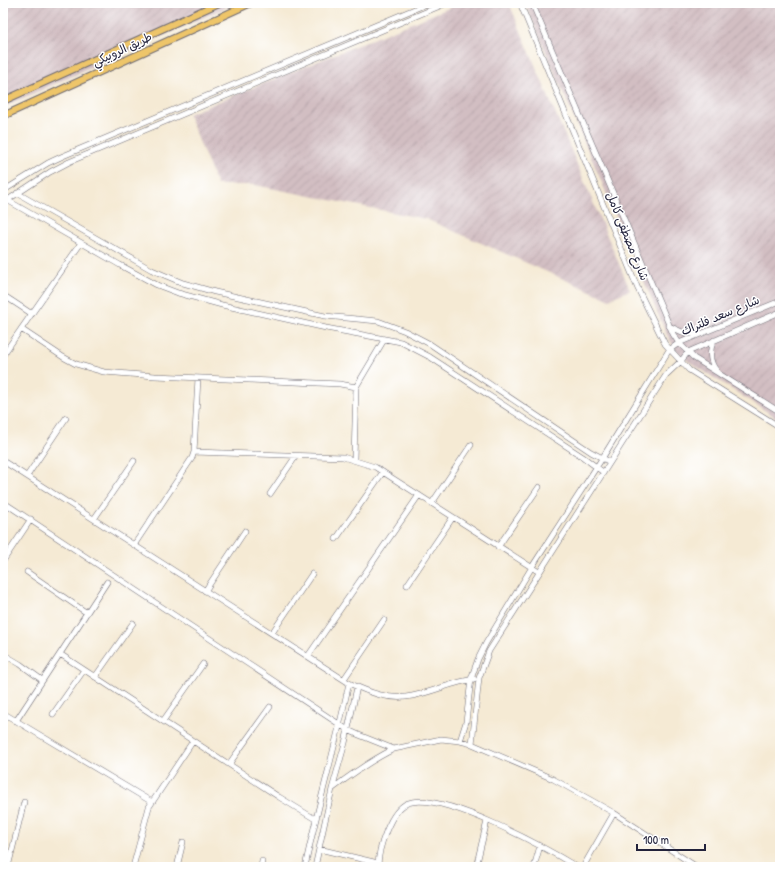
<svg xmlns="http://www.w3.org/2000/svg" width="783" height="870" viewBox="0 0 783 870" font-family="'Patrick Hand','Playpen Sans Arabic',sans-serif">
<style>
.industrial{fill:url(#industrial-furrows)}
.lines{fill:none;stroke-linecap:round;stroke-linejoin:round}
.minor-casing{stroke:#6c6871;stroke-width:6}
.major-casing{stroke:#6c6871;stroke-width:8}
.minor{stroke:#fff;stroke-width:5}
.major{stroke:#eec569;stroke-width:6}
.labels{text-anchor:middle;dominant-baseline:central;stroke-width:3;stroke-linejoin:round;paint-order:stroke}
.street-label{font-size:12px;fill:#22223b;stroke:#fff}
</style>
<defs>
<pattern id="industrial-furrows" width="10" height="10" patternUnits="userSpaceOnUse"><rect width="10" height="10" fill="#d2bec2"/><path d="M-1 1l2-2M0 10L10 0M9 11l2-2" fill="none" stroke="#b4a3a8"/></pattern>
</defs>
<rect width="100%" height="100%" fill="#fff"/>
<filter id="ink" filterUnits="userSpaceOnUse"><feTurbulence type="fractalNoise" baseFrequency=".025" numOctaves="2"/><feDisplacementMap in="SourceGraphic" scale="8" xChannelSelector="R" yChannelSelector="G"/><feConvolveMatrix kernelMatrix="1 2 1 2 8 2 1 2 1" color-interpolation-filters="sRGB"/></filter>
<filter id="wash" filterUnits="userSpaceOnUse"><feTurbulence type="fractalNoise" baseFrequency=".012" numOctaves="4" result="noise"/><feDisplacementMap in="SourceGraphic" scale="16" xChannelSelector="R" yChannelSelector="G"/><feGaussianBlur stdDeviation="0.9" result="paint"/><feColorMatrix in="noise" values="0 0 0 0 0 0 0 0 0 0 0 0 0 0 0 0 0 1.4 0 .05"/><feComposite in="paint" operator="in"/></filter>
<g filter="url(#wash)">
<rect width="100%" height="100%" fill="#f5ead4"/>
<path class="industrial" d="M 3,3 L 236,3 L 3,107 Z
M 461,3 L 509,3 L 630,290 L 609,299 L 426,219 L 255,185 L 217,185 L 188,114 Z
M 525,3 L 780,3 L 780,420 L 688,361 L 675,349 L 667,335 Z"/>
</g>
<g filter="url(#ink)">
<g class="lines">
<defs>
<path id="minor" d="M 520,3 L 638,289 L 665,344 L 689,370 L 780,427
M 532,3 L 673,334 L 679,343 L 694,358 L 780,412
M 3,191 L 48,163 L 63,156 L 429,3
M 17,193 L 152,270 L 183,283 L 215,292 L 325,316 L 378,321 L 405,331 L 430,344 L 591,452 L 610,462
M 7,200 L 120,265 L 157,285 L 178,293 L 222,305 L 326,328 L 401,342 L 430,357 L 583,457 L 603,472
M 3,203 L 50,172 L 69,162 L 447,3
M 3,295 L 32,314
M 669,326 L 682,332 L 696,335
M 21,329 L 63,357 L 76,364 L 104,372 L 155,376 L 340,384 L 356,387
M 714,340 C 709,351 709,362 717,371
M 3,355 L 81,243
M 194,452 L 343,457 L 375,467 L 539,572
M 354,459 L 356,387 L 384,340
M 3,461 L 349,683 C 368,692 390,701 412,696 C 433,692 453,682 474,679
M 27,476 L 66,418
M 270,494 L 296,456
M 3,502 L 348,730 L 359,735 L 394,749 L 441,739 L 460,741 L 472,744 L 553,779 L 614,813 L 697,867
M 432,503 L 471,445
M 94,519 L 134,461
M 336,539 L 383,472
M 134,545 L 192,458 L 194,452 L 198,378
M 498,547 L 539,487
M 3,561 L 31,519
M 27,572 L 87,613
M 407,585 L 453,517
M 205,591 L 245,531
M 272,633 L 312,574
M 3,654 L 20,664 L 42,680
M 60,654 L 279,797 L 315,819
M 308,656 L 419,495
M 95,677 L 133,623
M 344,679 L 384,620
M 3,713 L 152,802
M 53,714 L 84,670
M 16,721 L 107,582
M 163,721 L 203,664
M 460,741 L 466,722 L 471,679 L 478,659 L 486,643 L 532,567 L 603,457 L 669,350 L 679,343 L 780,301
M 472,744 L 479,678 L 489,651 L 666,375 L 681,361 L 688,352 L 780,312
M 229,764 L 270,707
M 332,789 C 353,773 371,760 394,749
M 319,849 L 378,863
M 8,867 L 24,802
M 133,867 L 149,807 L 193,741
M 177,867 L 183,842
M 261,867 L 262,861
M 305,867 C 318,805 336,745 349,683
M 315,867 L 332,789 L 345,743 L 357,687
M 378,867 C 378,849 390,810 408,803 C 443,791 546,848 577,867
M 476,867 L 487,821
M 534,867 L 540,846
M 583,867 L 614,813"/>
<path id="major" d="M 3,101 L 219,3
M 3,116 L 251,3"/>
</defs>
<use href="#minor" class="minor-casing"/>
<use href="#major" class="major-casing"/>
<use href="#minor" class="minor"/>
<use href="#major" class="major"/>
</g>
</g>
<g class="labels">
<g class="street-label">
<text transform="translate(122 49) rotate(-25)">طريق الروبيكي</text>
<text transform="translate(628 236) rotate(68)">شارع مصطفى كامل</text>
<text transform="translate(720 315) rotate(-23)">شارع سعد فلتراك</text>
</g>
</g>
<rect width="783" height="870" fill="none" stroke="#fff" stroke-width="16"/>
<path d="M637 844v6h68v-6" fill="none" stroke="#22223b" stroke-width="2"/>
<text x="643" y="844" font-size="12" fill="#22223b" stroke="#ffffff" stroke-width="3" paint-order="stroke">100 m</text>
</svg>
